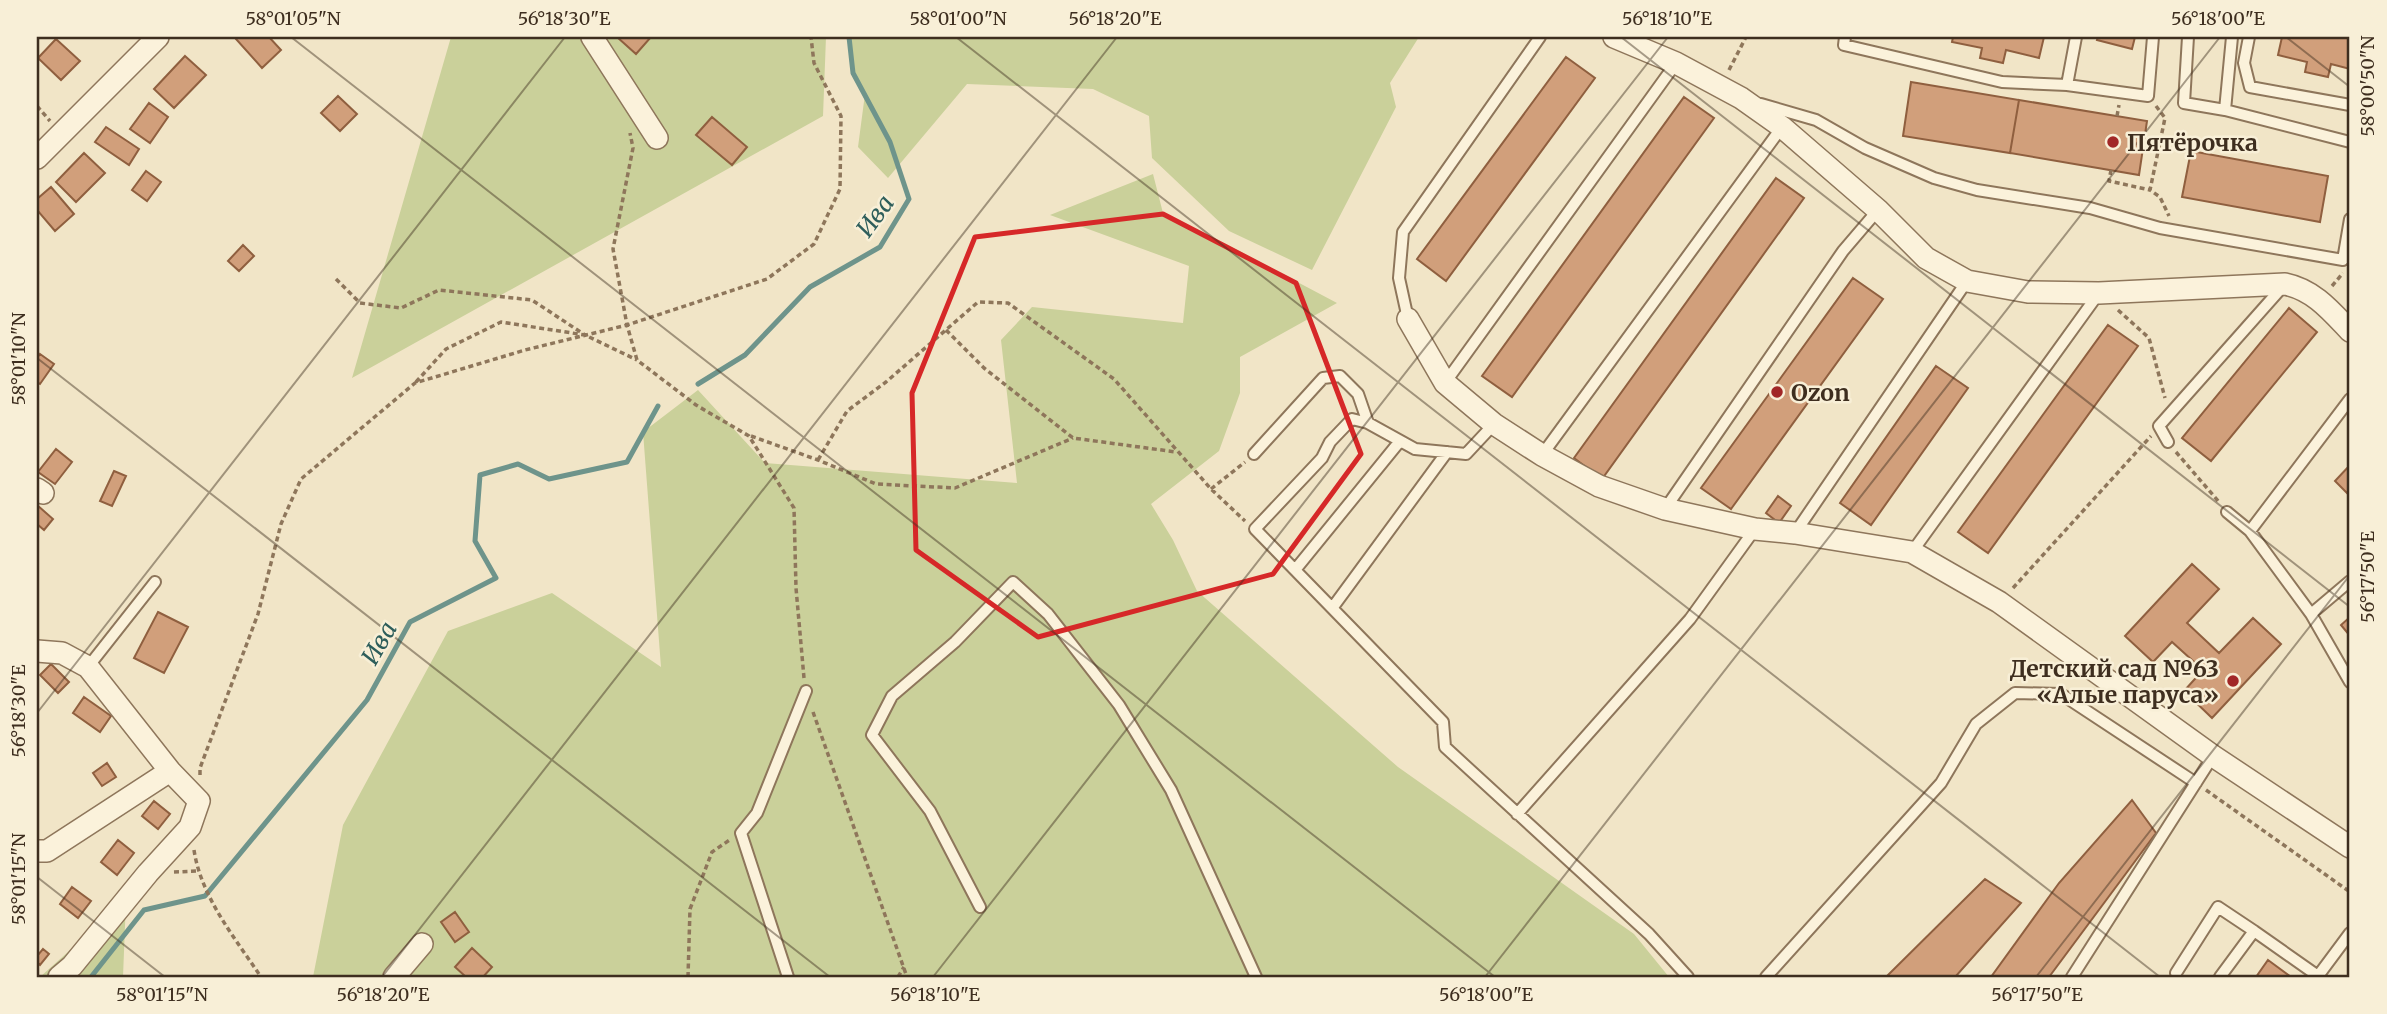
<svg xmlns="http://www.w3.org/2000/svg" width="2387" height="1014" viewBox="0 0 2387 1014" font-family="Merriweather,serif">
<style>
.green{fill:#cad09a}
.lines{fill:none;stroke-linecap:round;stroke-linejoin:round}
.stream{stroke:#6e948b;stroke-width:5}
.building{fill:#d19f7b;stroke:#8f5f3f;stroke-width:2}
.lane-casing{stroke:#8e765b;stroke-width:14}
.street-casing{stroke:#8e765b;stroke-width:24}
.path{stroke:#8e765b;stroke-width:3.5;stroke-dasharray:5 3.5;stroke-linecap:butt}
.lane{stroke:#fbf2db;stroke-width:10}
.street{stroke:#fbf2db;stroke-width:21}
.marked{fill:none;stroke:#d62828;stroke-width:5;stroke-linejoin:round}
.ticks{fill:none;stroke:#3e2e1f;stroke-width:2;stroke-opacity:0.45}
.poi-dot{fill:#a12727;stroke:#f8efd7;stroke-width:2.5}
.labels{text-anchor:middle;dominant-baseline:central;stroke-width:5;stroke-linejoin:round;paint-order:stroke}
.poi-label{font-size:23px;font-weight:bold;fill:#3e2e1f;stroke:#f8efd7;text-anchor:start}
.water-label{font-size:24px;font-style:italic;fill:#2e5e5b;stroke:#f8efd7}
.neatline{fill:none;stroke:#3e2e1f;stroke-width:2.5}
.ticks-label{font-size:18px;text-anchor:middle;fill:#3e2e1f}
</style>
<rect width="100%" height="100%" fill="#f1e5c7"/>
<path class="green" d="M 451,37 L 826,37 L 823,116 L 352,378 Z
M 849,37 L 1419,37 L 1390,83 L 1396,107 L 1312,270 L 1229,231 L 1152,158 L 1149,116 L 1093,89 L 967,84 L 888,178 L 858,147 L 865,94 L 853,73 Z
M 1153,174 L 1164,217 L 1226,244 L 1337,303 L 1240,357 L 1240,393 L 1219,451 L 1151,504 L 1173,540 L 1197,591 L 1398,767 L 1634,934 L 1669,977 L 313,977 L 343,825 L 448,631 L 552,593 L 661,667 L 643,432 L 698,390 L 765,463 L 1017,483 L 1001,340 L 1032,307 L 1183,323 L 1189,266 L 1050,215 Z
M 126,900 L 123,977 L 40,977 Z"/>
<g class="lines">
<path class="stream" d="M 698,384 L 745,355 L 810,287 L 880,247 L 909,199 L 890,142 L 853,73 L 849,37
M 91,977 L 144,910 L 205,896 L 367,700 L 410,622 L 496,578 L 475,541 L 480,475 L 518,464 L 549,479 L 627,462 L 658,406"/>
</g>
<path class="building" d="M 238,37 L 269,37 L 281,50 L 262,68 L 236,39 Z
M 617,37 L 651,37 L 636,54 Z
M 1953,37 L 2044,37 L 2039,58 L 2006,50 L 2003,63 L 1980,58 L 1982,48 L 1952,42 Z
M 2098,37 L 2135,37 L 2132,49 L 2097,40 Z
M 2282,37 L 2350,37 L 2350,69 L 2331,64 L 2328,77 L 2305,72 L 2307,62 L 2278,55 Z
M 56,39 L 80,61 L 61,80 L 38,58 Z
M 185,56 L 206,75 L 174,108 L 154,89 Z
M 1566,57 L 1595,78 L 1446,281 L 1417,259 Z
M 1911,82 L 2019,100 L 2010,153 L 1903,136 Z
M 338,96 L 357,114 L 340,131 L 321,113 Z
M 1684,97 L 1714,118 L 1512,397 L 1482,376 Z
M 2019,100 L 2147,121 L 2139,175 L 2010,153 Z
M 149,103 L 168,117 L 150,143 L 130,129 Z
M 712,117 L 747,147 L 732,165 L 696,135 Z
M 106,127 L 139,149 L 129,165 L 95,142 Z
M 2191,151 L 2328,176 L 2320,222 L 2182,197 Z
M 84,153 L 105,173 L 76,202 L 56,182 Z
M 146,171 L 161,182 L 147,201 L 132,190 Z
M 1776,178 L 1804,198 L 1602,479 L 1574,458 Z
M 51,187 L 74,214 L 55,231 L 37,210 L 37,199 Z
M 243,245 L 254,256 L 239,271 L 228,261 Z
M 1853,278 L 1883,299 L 1731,509 L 1701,488 Z
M 2289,308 L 2317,332 L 2211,461 L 2182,438 Z
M 2108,325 L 2138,346 L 1988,553 L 1958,532 Z
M 40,354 L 54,364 L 40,384 L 37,382 L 37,358 Z
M 1936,366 L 1968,388 L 1871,525 L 1840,503 Z
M 56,449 L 72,462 L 55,484 L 38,472 Z
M 2350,465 L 2350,490 L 2347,493 L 2335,481 Z
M 114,471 L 126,476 L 112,506 L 100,501 Z
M 1778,496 L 1791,506 L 1779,523 L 1766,513 Z
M 37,505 L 53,519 L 44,530 L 37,524 Z
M 2192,564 L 2219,589 L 2187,623 L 2219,653 L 2253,618 L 2281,644 L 2212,718 L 2184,691 L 2203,670 L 2172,642 L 2153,662 L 2125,636 Z
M 158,612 L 188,627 L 164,673 L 134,658 Z
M 2350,617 L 2350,636 L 2341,625 Z
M 51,664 L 69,682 L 58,693 L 40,675 Z
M 84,697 L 111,716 L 100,732 L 73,713 Z
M 107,763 L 116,777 L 102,786 L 93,773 Z
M 2132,800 L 2156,833 L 2049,977 L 1991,977 L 2059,883 Z
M 154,801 L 170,814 L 158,829 L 142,816 Z
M 118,840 L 134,853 L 117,875 L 101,862 Z
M 1985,879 L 2021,903 L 1956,976 L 1886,977 Z
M 72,887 L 91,901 L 78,918 L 60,904 Z
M 455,912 L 469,932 L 455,942 L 441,922 Z
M 472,948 L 492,967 L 483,977 L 466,977 L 455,967 Z
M 43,949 L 49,954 L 40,965 L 37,962 L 37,956 Z
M 2268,960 L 2291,977 L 2256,977 Z"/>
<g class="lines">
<defs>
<path id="lane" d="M 1845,37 L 1844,45 L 2002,82 L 2067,85 L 2148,96 L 2153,37
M 2188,37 L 2184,103 L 2225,110 L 2350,142
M 2249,37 L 2244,63 L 2250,87 L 2350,105
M 2067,85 L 2076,37
M 1761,104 L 1816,120 L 1865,148 L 1934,178 L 1977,190 L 2090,208 L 2160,228 L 2343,260 L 2350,219
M 2225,110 L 2232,37
M 1408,319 L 1399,278 L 1403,232 L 1540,37
M 1445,383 L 1676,63
M 2350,399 L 2250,531 L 2311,614 L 2350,682
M 1494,424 L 1466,454 L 1415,449 L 1368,423 L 1352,419 L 1330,442 L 1322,458 L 1255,529 L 1443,722 L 1445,747 L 1649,934 L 1688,977
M 2168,442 L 2159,426 L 2285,284
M 1254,454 L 1323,378 L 1340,376 L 1358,394 L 1368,423
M 1542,455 L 1782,127
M 1665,509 L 1843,251 L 1878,210
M 2227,512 L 2250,531
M 1795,533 L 1967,281
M 1912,552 L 2099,293
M 1295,570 L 1400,441
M 1333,607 L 1447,452
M 2311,614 L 2350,581
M 88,667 L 155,582
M 1517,814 L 1690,619 L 1755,529
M 980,907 L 930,811 L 872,735 L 892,696 L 955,642 L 1013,582 L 1048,614 L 1119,705 L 1171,790 L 1256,977
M 2176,973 L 2218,907 L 2254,931
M 788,977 L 741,833 L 757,813 L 806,691
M 1766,977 L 1941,783 L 1976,724 L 2015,693 L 2061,694 L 2196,783
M 2072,977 L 2213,756
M 2220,977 L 2254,931 L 2318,976 L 2350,933"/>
<path id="street" d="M 592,37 L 657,138
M 1614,37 L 1676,63 L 1741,98 L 1782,127 L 1878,210 L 1926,258 L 1967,281 L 2028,292 L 2099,293 L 2285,284 C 2314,290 2331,311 2350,331
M 37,158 L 158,37
M 1408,319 L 1445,383 L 1494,424 L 1542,455 L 1599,486 L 1665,509 L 1755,529 L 1795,533 L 1912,552 L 1999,602 L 2213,756 L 2350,847
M 37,489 L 43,493
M 37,651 L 62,653 L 88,667 L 170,771 L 199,801 L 190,827 L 148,873 L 72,966 L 59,977
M 37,851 L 47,851 L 170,771
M 394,977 L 422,944"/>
</defs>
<use href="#lane" class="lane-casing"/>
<use href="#street" class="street-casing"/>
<path class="path" d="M 1729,70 L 1746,37
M 37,106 L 50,121
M 2156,106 L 2165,118 L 2150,190 L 2160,197 L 2169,216
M 2117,116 L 2119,105
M 2111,170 L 2109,181 L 2150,190
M 336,279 L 360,303 L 401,308 L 439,290 L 532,300 L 585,335
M 2332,286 L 2343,273
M 2118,310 L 2149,338 L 2165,398
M 946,330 L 984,368 L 1073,438 L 1176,452
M 416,382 L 446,349 L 501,322 L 585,335 L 637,360
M 751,436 L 818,460 L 876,484 L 955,488 L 1073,438
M 2176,452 L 2219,502
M 818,460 L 847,411 L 886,382 L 978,302 L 1008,303 L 1114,379 L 1211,489 L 1245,521
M 1211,489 L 1245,462
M 2013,588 L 2151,436
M 804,678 L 796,588 L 794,508 L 749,436 L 696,405 L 637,360 L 627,325 L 767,279 L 814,244 L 840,189 L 841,116 L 814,63 L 811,37
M 813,712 L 907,977
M 200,775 L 200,768 L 258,614 L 281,524 L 301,479 L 415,383 L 525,350 L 627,325 L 613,249 L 633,148 L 630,133
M 2206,790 L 2350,892
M 194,850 C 201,897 235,938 261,977
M 174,872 L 197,871
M 688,977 L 690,909 L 712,852 L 731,839
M 898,977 L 904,967"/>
<use href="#lane" class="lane"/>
<use href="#street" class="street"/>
</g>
<path class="marked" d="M 1163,214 L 1296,283 L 1361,454 L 1273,574 L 1038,637 L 916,550 L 912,393 L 975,237 Z"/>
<path class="ticks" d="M 291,37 L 1495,977M 956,37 L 2160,977M 1621,37 L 2350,607M 2286,37 L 2350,87M 37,358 L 830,977M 37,713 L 565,37M 37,877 L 165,977M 382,977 L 1117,37M 933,977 L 1668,37M 1485,977 L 2220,37M 2036,977 L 2350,575"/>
<g class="poi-dot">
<circle cx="2113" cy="142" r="7"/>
<circle cx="1777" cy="392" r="7"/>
<circle cx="2233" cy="681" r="7"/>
</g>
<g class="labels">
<g class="poi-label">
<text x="2127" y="142">Пятёрочка</text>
<text x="1791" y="392">Ozon</text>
<text x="2219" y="668" text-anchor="end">Детский сад №63<tspan x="2219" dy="26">«Алые паруса»</tspan></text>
</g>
<g class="water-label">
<text transform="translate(875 216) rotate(-54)">Ива</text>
<text transform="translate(379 643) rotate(-60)">Ива</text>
</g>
</g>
<rect width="2387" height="1014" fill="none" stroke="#f8efd7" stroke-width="77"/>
<rect x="38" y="38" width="2310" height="938" class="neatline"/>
<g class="ticks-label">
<text x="293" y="25">58°01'05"N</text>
<text x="564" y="25">56°18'30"E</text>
<text x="958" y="25">58°01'00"N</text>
<text x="1115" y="25">56°18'20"E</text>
<text x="1667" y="25">56°18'10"E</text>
<text x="2218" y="25">56°18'00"E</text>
<text transform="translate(2368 86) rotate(-90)" y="6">58°00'50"N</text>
<text transform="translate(19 359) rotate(-90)" y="6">58°01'10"N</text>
<text transform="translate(2368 577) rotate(-90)" y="6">56°17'50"E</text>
<text transform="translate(19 711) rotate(-90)" y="6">56°18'30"E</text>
<text transform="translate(19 879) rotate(-90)" y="6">58°01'15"N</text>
<text x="162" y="1001">58°01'15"N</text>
<text x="383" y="1001">56°18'20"E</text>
<text x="935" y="1001">56°18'10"E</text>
<text x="1486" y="1001">56°18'00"E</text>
<text x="2037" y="1001">56°17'50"E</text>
</g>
</svg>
